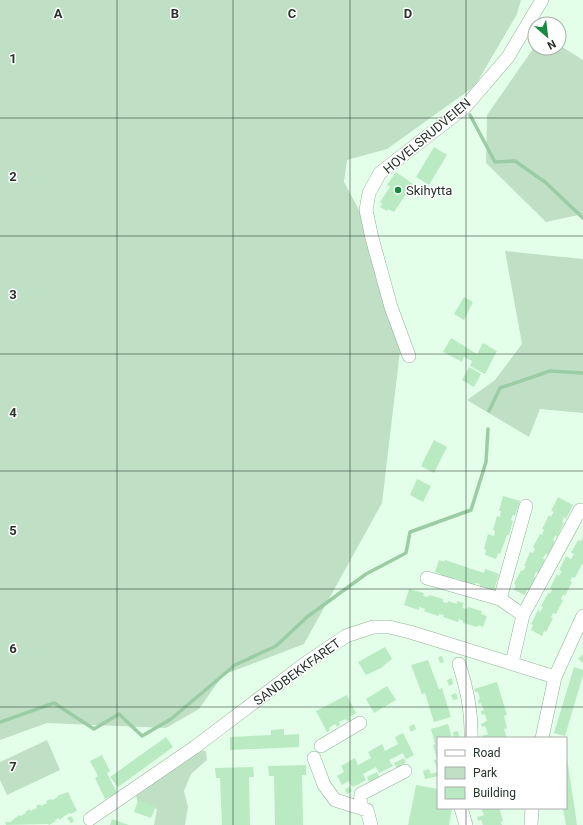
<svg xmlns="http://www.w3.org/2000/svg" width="583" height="825" viewBox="0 0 583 825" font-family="Roboto,sans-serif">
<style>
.green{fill:#bfe0c5}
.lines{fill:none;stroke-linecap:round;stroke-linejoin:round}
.stream{stroke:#9ccca5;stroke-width:3.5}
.building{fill:#b9eac2}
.minor-casing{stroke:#92b197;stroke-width:14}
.minor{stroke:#fff;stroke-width:13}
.grid{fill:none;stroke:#28352b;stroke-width:1;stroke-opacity:0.55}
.poi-dot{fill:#168a43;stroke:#fff;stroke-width:1.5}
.labels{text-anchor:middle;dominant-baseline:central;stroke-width:3;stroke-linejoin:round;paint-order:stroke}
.street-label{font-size:13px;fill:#28352b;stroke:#fff}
.poi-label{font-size:13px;fill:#28352b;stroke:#fff;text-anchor:start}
.grid-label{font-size:13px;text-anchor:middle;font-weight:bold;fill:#28352b;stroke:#fff;stroke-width:3;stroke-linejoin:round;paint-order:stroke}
</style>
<rect width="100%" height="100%" fill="#e4ffe9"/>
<path class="green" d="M 0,0 L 521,0 L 517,14 L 475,86 L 387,149 L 347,160 L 344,182 L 359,210 L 400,351 L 382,503 L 304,644 L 223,675 L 199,709 L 166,728 L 47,723 L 0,740 Z
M 559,45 L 583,60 L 583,214 L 546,222 L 486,163 L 487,115 L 535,46 L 535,48 L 559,48 Z
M 505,251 L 583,259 L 583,413 L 540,409 L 529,437 L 467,400 L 495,380 L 522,344 Z
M 47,740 L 60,770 L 7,795 L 0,780 L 0,762 Z
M 200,750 L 206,751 L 207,760 L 191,774 L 184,791 L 188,807 L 185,825 L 154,825 L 157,809 L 138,802 L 136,796 Z"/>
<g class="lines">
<path class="stream" d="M 470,115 L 495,162 L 515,161 L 545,182 L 583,218
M 489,411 L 500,388 L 550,371 L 583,373
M 0,722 L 54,703 L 94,729 L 119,714 L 142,736 L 171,719 L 235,665 L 276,646 L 307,617 L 366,574 L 406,553 L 410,532 L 471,510 L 486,462 L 488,429"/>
</g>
<path class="building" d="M 434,147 L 447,155 L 429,185 L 416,177 Z
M 396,172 L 413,184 L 394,212 L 388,209 L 387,211 L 380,207 L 382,204 L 380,202 L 390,187 L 387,185 Z
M 464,297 L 473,302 L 464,320 L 454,314 Z
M 451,338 L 477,354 L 483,343 L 497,351 L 485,374 L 470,366 L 472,361 L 464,357 L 462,362 L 443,352 Z
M 469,367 L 481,374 L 474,387 L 462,380 Z
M 434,440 L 447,447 L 434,473 L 421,466 Z
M 417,479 L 431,486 L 423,502 L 410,495 Z
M 503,496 L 520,501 L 515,516 L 513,515 L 511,520 L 513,521 L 509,535 L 507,535 L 500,554 L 498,553 L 496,559 L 485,555 L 486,550 L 484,549 L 488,534 L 494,536 L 495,531 L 493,530 L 497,516 L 500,517 L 501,511 L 499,511 Z
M 558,497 L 573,505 L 566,519 L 564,517 L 562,522 L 564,523 L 557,537 L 555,536 L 553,540 L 555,542 L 548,555 L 546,554 L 543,558 L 545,560 L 539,573 L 536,572 L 534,577 L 536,578 L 529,591 L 527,590 L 525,595 L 514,590 L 516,585 L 514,584 L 521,570 L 523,571 L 526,566 L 524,566 L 530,552 L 533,553 L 535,549 L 533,547 L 540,534 L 542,535 L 544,530 L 542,529 L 549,515 L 551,517 L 554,512 L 551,511 Z
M 583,536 L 583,565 L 582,564 L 575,578 L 572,577 L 570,581 L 572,582 L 565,596 L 563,594 L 561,599 L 563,600 L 556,614 L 553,613 L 551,617 L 553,618 L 546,632 L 544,631 L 542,636 L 531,630 L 533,625 L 531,624 L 538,610 L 540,612 L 543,607 L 541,606 L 548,593 L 550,594 L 552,589 L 550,588 L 557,574 L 559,576 L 562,571 L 559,570 L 566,556 L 571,559 L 574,554 L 571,553 L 578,540 L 581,541 Z
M 439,560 L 444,562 L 445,560 L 484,573 L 485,569 L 499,574 L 494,590 L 479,588 L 480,584 L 475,583 L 474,587 L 459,582 L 460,580 L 455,578 L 454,581 L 440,576 L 441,574 L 435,572 Z
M 409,589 L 424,593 L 423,596 L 428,597 L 429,595 L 443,599 L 443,602 L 447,603 L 448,601 L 457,604 L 457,601 L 464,603 L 462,608 L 467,609 L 468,607 L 482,611 L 481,614 L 487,616 L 483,627 L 478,625 L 477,627 L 463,623 L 463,621 L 459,619 L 458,622 L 443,617 L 444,615 L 439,614 L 438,616 L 424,611 L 425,609 L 419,607 L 419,610 L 404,605 Z
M 385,647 L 392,659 L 383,666 L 383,667 L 366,675 L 358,662 Z
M 583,654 L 583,663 L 578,659 Z
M 442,656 L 444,662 L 440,663 L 438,657 Z
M 428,660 L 439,689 L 442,688 L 451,717 L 434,722 L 425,693 L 422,694 L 411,665 Z
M 574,667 L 583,670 L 583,675 L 565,736 L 554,733 Z
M 452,678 L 453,684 L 449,686 L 447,680 Z
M 497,682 L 507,715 L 504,716 L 507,728 L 504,729 L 507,738 L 482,738 L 481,736 L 488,734 L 485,726 L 482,727 L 481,724 L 487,721 L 485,714 L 482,715 L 481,711 L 484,710 L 481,703 L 479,704 L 478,700 L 480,699 L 478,692 L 475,692 L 474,689 Z
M 387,686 L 396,700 L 374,713 L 366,699 Z
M 456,693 L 458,699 L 453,700 L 451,695 Z
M 347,695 L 356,713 L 349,717 L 351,720 L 347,721 L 346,719 L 339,722 L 340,725 L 337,727 L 335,724 L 329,728 L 330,731 L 327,732 L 316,711 Z
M 414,724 L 416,729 L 411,732 L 409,727 Z
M 448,724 L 452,738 L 438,738 L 438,772 L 434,760 L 437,759 L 433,745 L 435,744 L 431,729 Z
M 284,729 L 284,735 L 299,734 L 299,747 L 230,750 L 230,737 L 271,735 L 271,730 Z
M 458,731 L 459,737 L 454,738 L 453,732 Z
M 403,733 L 414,755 L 406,759 L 403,753 L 389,760 L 393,766 L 379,773 L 376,767 L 363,774 L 366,780 L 359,784 L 352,787 L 349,781 L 342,785 L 337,776 L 344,772 L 341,766 L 355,758 L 358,765 L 371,758 L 368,752 L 382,744 L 385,751 L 398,744 L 395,737 Z
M 166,737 L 173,747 L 118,787 L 110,777 Z
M 102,755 L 110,771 L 107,773 L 117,793 L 105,799 L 95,778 L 98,776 L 90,761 Z
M 404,758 L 406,762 L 397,768 L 394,763 Z
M 566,758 L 567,758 L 577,825 L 566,825 L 563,808 L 566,808 Z
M 306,765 L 306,775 L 302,775 L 303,825 L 275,825 L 274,776 L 269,776 L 268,766 Z
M 253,767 L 254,777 L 249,777 L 250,825 L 222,825 L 220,778 L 216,778 L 215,768 Z
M 429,769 L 431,774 L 438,772 L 438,776 L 425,779 L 423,771 Z
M 377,772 L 379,777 L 369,782 L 367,777 Z
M 416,785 L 438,789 L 438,808 L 452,808 L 449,825 L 408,825 Z
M 350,787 L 352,791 L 347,794 L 345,789 Z
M 68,792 L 77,811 L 70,814 L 69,813 L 59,820 L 59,818 L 55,820 L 56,821 L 49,825 L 48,824 L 6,825 L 5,822 L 10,822 L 19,815 L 20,816 L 26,813 L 25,812 L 30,809 L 30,811 L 37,808 L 36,806 L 40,804 L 41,806 L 47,803 L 46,801 L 51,799 L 52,800 L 58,797 L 57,796 Z
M 138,800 L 156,806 L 151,818 L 134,812 Z
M 481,808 L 505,808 L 500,810 L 503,821 L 501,822 L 502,825 L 483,825 L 481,820 L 478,821 L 477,817 L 484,815 Z
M 71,816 L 74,821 L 71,823 L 67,818 Z
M 112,819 L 129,825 L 110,825 Z"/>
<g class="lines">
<defs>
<path id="minor" d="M 409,356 L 391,307 L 372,238 L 366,210 L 369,193 L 380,173 L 465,107 L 508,57 L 542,0
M 427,578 L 500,599 L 523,615 L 512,663
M 500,599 L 526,506
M 523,615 L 580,510
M 459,664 C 467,688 472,712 471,738
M 542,738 L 555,677 L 583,616
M 321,746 L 360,723
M 314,758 L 324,785 L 335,800 L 367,810 L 371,825
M 360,806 L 361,794 L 405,771
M 461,808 L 466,825
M 90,819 L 195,747 L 306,663 L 346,636 L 373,627 L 389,627 L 410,632 L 555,677
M 531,825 L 532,808"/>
</defs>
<use href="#minor" class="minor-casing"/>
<use href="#minor" class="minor"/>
</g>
<path class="grid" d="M 117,0 L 117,825M 233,0 L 233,825M 350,0 L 350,825M 466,0 L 466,738M 0,118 L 583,118M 0,236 L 583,236M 0,354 L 583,354M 0,471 L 583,471M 0,589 L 583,589M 0,707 L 583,707M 466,808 L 466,825"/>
<circle class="poi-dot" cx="398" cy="190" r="4"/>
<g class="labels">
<g class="street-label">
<text transform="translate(427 136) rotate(-40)">HOVELSRUDVEIEN</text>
<text transform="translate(297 672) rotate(-36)">SANDBEKKFARET</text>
</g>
<g class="poi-label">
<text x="406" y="190">Skihytta</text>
</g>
</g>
<g class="grid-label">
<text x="58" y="18">A</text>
<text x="175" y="18">B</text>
<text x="292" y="18">C</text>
<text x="408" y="18">D</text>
<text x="13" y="63">1</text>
<text x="13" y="181">2</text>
<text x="13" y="299">3</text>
<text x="13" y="417">4</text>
<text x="13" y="535">5</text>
<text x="13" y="653">6</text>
<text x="13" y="771">7</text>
</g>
<rect x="437" y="737" width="130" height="72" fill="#ffffff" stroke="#a9aeaa"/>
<rect x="445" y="750" width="20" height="6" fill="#ffffff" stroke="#a9aeaa"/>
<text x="473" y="757" font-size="12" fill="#28352b">Road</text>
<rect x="445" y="767" width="20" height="12" fill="#bfe0c5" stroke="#a9aeaa"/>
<text x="473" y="777" font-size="12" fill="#28352b">Park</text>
<rect x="445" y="787" width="20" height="12" fill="#b9eac2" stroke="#a9aeaa"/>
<text x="473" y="797" font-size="12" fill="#28352b">Building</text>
<g transform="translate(547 36) rotate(152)"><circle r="19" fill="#ffffff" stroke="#a9aeaa"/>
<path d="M0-3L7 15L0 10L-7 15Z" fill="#168a43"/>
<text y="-6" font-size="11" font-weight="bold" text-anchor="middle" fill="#28352b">N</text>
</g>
</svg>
